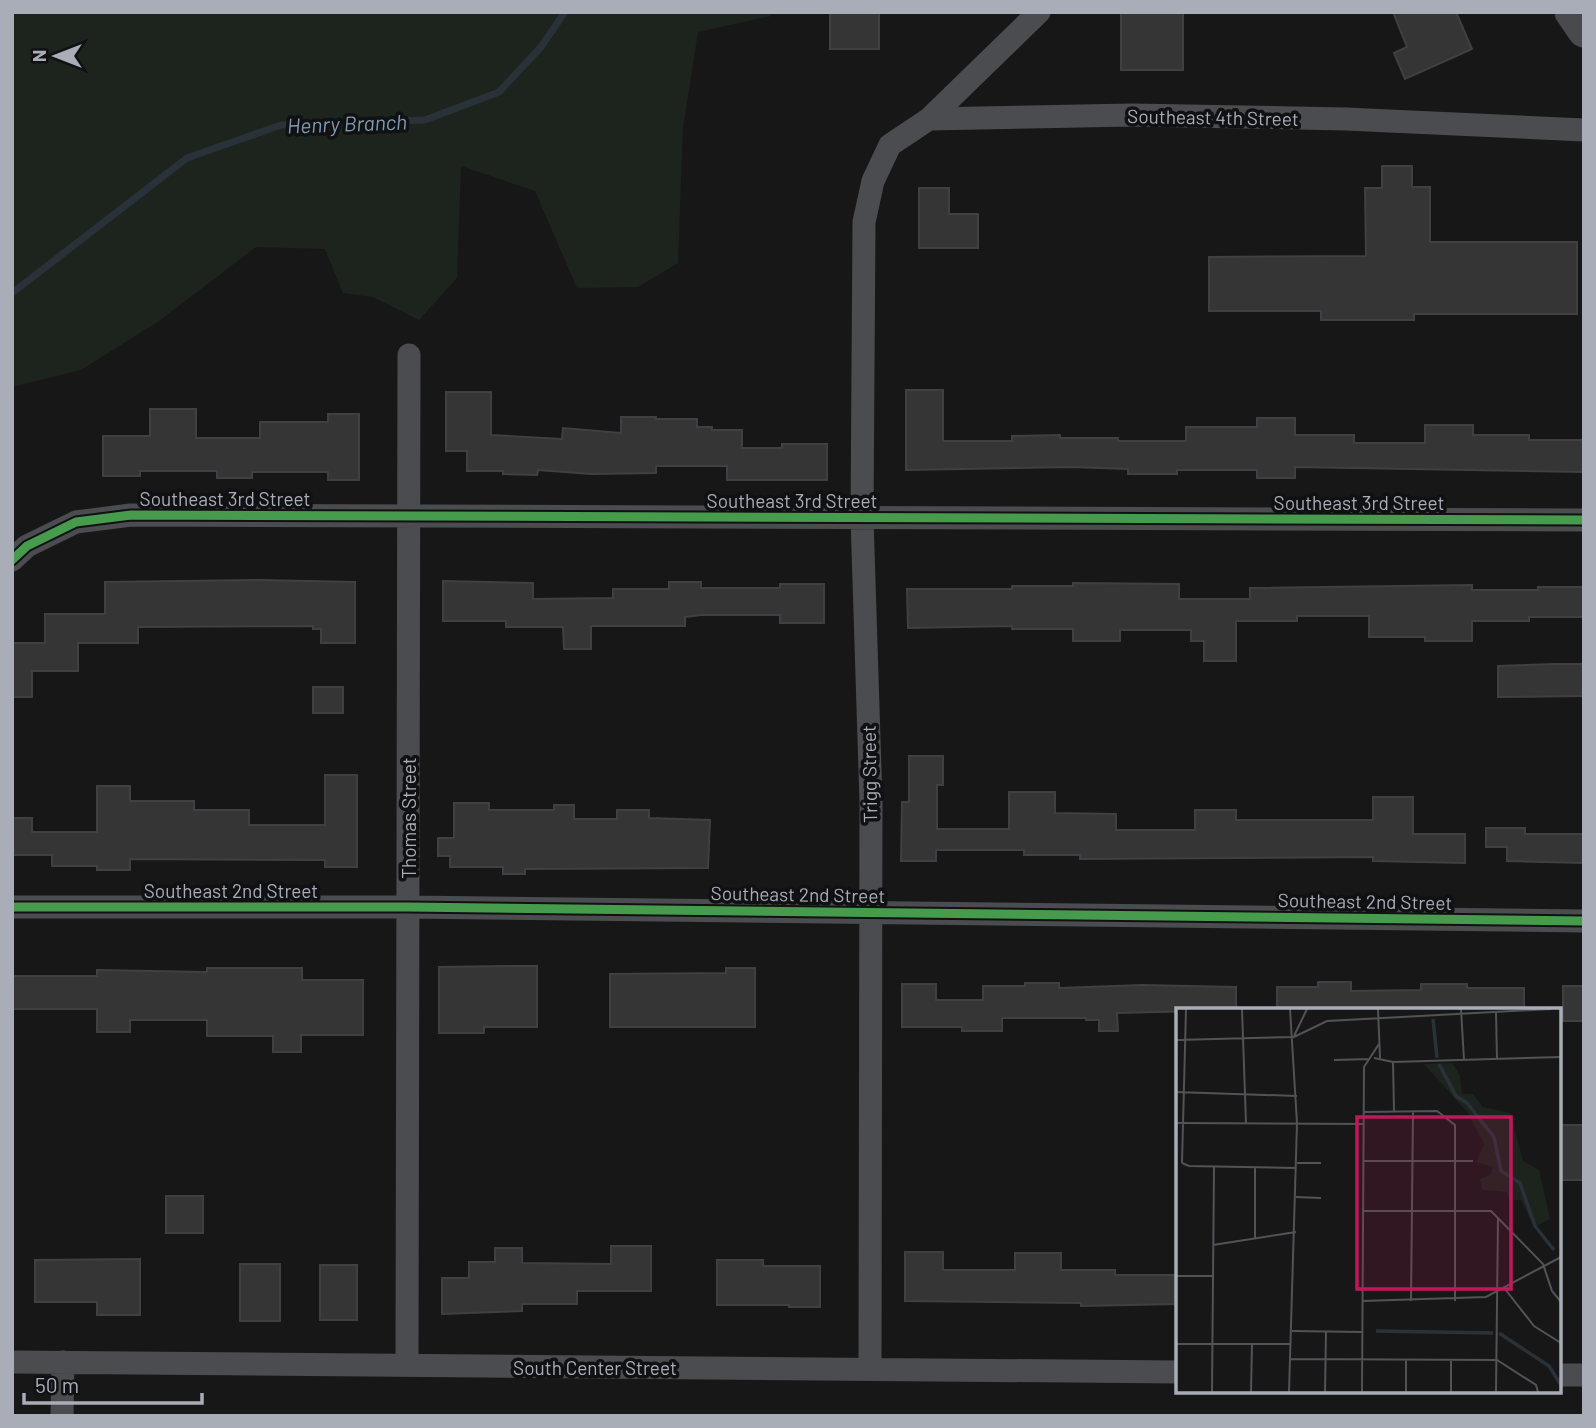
<svg xmlns="http://www.w3.org/2000/svg" width="1596" height="1428" viewBox="0 0 1596 1428" font-family="Barlow,sans-serif">
<style>
.green{fill:#1d241e}
.lines{fill:none;stroke-linecap:round;stroke-linejoin:round}
.stream{stroke:#2a3239;stroke-width:7}
.building{fill:#353536;stroke:#3f4043;stroke-width:2}
.street{stroke:#4b4c50;stroke-width:23}
.secondary{stroke:#4a4a4e;stroke-width:33}
.cycleway-casing{stroke:#111113;stroke-width:13}
.cycleway{stroke:#469c4c;stroke-width:9}
.labels{text-anchor:middle;dominant-baseline:central;stroke-width:7;stroke-linejoin:round;paint-order:stroke}
.street-label{font-size:19px;fill:#a8adb8;stroke:#111113}
.water-label{font-size:21px;font-style:italic;fill:#7f9bb3;stroke:#111113}
.inset-river{fill:none;stroke:#2a3239;stroke-width:3.5}
.inset-road{fill:none;stroke:#515357;stroke-width:2}
.view{fill:#c2185b;fill-opacity:0.15;stroke:#c2185b;stroke-width:3.5}
.inset-edge{fill:none;stroke:#a8adb8;stroke-width:3.5}
</style>
<rect width="100%" height="100%" fill="#171717"/>
<path class="green" d="M 12,12 L 771,12 L 771,16 L 698,32 L 683,128 L 678,263 L 638,287 L 577,288 L 535,191 L 461,166 L 457,278 L 419,320 L 373,297 L 343,293 L 325,249 L 256,247 L 159,321 L 81,370 L 12,387 Z"/>
<g class="lines">
<path class="stream" d="M 12,293 L 187,158 L 281,125 L 425,120 L 499,92 L 541,47 L 565,12"/>
</g>
<path class="building" d="M 830,12 L 879,12 L 879,49 L 830,49 Z
M 1121,12 L 1183,12 L 1183,70 L 1121,70 Z
M 1393,12 L 1456,12 L 1472,49 L 1405,79 L 1394,53 L 1407,47 Z
M 1382,166 L 1412,166 L 1412,187 L 1430,187 L 1430,242 L 1577,242 L 1577,314 L 1414,314 L 1414,320 L 1321,320 L 1321,311 L 1209,311 L 1209,257 L 1366,256 L 1365,188 L 1382,188 Z
M 919,188 L 949,188 L 949,214 L 978,214 L 978,248 L 919,248 Z
M 906,390 L 943,390 L 943,441 L 1012,441 L 1012,436 L 1060,435 L 1060,438 L 1118,438 L 1118,441 L 1186,441 L 1186,427 L 1257,427 L 1257,418 L 1295,418 L 1295,435 L 1354,435 L 1354,443 L 1425,443 L 1425,425 L 1473,425 L 1473,435 L 1529,435 L 1529,440 L 1584,440 L 1584,472 L 1295,467 L 1295,478 L 1257,478 L 1257,470 L 1177,470 L 1177,474 L 1128,474 L 1128,469 L 1071,467 L 906,470 Z
M 446,392 L 491,392 L 491,435 L 562,439 L 563,428 L 621,433 L 621,417 L 656,417 L 656,419 L 697,419 L 697,427 L 712,427 L 712,430 L 742,430 L 742,448 L 782,448 L 782,444 L 827,444 L 827,480 L 727,480 L 727,466 L 656,466 L 656,473 L 591,474 L 538,470 L 537,475 L 503,474 L 503,471 L 467,471 L 467,451 L 446,451 Z
M 150,409 L 196,409 L 196,438 L 260,438 L 260,422 L 328,422 L 328,414 L 359,414 L 359,480 L 328,480 L 328,472 L 252,472 L 252,478 L 217,478 L 217,471 L 140,471 L 140,476 L 103,476 L 103,436 L 150,436 Z
M 260,580 L 355,582 L 355,643 L 321,643 L 321,629 L 313,629 L 313,626 L 138,627 L 138,643 L 78,643 L 78,671 L 32,671 L 32,697 L 12,697 L 12,643 L 45,643 L 45,614 L 105,614 L 105,582 Z
M 443,581 L 533,583 L 533,599 L 613,598 L 613,589 L 669,589 L 669,582 L 701,582 L 701,588 L 780,588 L 780,584 L 824,584 L 824,623 L 780,623 L 780,615 L 701,615 L 685,617 L 685,626 L 591,626 L 591,649 L 564,649 L 563,627 L 506,627 L 506,621 L 443,621 Z
M 1073,583 L 1179,584 L 1179,599 L 1250,599 L 1250,588 L 1472,585 L 1472,590 L 1538,590 L 1538,587 L 1584,587 L 1584,617 L 1529,617 L 1529,621 L 1472,621 L 1472,641 L 1425,641 L 1425,637 L 1369,637 L 1369,616 L 1297,616 L 1297,621 L 1236,621 L 1236,661 L 1204,661 L 1204,641 L 1191,641 L 1191,630 L 1120,630 L 1120,641 L 1073,641 L 1073,629 L 1012,629 L 1012,626 L 908,628 L 907,589 L 1012,589 L 1012,586 L 1073,586 Z
M 1555,664 L 1584,664 L 1584,696 L 1498,697 L 1498,666 Z
M 313,687 L 343,687 L 343,713 L 313,713 Z
M 909,756 L 943,756 L 943,785 L 937,785 L 937,829 L 1009,829 L 1009,792 L 1055,792 L 1055,813 L 1116,814 L 1116,830 L 1195,830 L 1195,810 L 1236,810 L 1236,820 L 1373,820 L 1373,797 L 1413,797 L 1413,834 L 1465,834 L 1465,863 L 1373,861 L 1373,857 L 1080,859 L 1080,855 L 1024,855 L 1024,850 L 936,850 L 936,861 L 901,861 L 902,802 L 909,802 Z
M 325,775 L 357,775 L 357,867 L 325,867 L 325,860 L 130,859 L 130,870 L 97,870 L 97,866 L 52,866 L 52,855 L 12,855 L 12,818 L 32,818 L 32,832 L 97,832 L 97,786 L 130,786 L 130,801 L 194,801 L 194,810 L 249,810 L 249,825 L 325,825 Z
M 454,803 L 489,803 L 489,810 L 554,810 L 554,805 L 574,805 L 574,819 L 617,819 L 617,810 L 649,810 L 649,818 L 710,820 L 708,868 L 525,869 L 525,874 L 503,874 L 503,867 L 450,867 L 450,856 L 438,856 L 438,838 L 454,838 Z
M 1486,828 L 1525,828 L 1525,834 L 1584,834 L 1584,863 L 1507,861 L 1507,847 L 1486,847 Z
M 506,966 L 537,966 L 537,1027 L 484,1027 L 484,1033 L 439,1033 L 439,967 Z
M 207,968 L 302,968 L 302,980 L 363,980 L 363,1035 L 301,1035 L 301,1052 L 273,1052 L 273,1036 L 207,1036 L 207,1020 L 130,1020 L 130,1032 L 97,1032 L 97,1009 L 12,1009 L 12,976 L 97,976 L 97,970 L 207,972 Z
M 726,968 L 755,968 L 755,1027 L 610,1027 L 610,974 L 726,973 Z
M 1318,982 L 1351,982 L 1351,991 L 1421,990 L 1421,984 L 1467,984 L 1467,988 L 1524,988 L 1524,1010 L 1277,1010 L 1277,987 L 1318,987 Z
M 1025,983 L 1059,983 L 1059,988 L 1142,985 L 1236,987 L 1236,1010 L 1117,1013 L 1118,1031 L 1099,1031 L 1099,1020 L 1086,1020 L 1086,1018 L 1002,1018 L 1002,1031 L 962,1031 L 962,1027 L 902,1027 L 902,984 L 936,984 L 936,1000 L 983,1000 L 983,986 L 1025,986 Z
M 1563,986 L 1583,986 L 1583,1021 L 1563,1021 Z
M 1559,1125 L 1584,1125 L 1584,1180 L 1559,1180 Z
M 166,1196 L 203,1196 L 203,1233 L 166,1233 Z
M 611,1246 L 651,1246 L 651,1291 L 577,1291 L 577,1304 L 522,1304 L 522,1311 L 442,1314 L 442,1278 L 469,1278 L 469,1262 L 495,1262 L 495,1248 L 522,1248 L 522,1263 L 611,1264 Z
M 905,1252 L 943,1252 L 943,1270 L 1015,1270 L 1015,1253 L 1061,1253 L 1061,1270 L 1115,1270 L 1115,1275 L 1177,1275 L 1177,1304 L 1081,1306 L 1081,1303 L 905,1301 Z
M 140,1259 L 140,1315 L 97,1315 L 97,1302 L 35,1302 L 35,1260 Z
M 717,1260 L 763,1260 L 763,1266 L 820,1266 L 820,1307 L 789,1307 L 789,1305 L 717,1305 Z
M 240,1264 L 280,1264 L 280,1321 L 240,1321 Z
M 320,1265 L 357,1265 L 357,1320 L 320,1320 Z"/>
<g class="lines">
<path class="street" d="M 929,119 L 1132,115 L 1346,119 L 1584,130
M 12,560 L 27,546 L 76,522 L 131,515 L 1584,520
M 12,907 L 408,907 L 1584,921
M 12,1362 L 1178,1372
M 407,1365 L 409,355
M 870,1369 L 871,802 L 862,518 L 864,222 L 873,181 L 890,145 L 929,119 L 1039,12
M 1559,1375 L 1584,1375
M 62,1416 L 63,1362"/>
<path class="secondary" d="M 1571,12 L 1584,31"/>
<defs>
<path id="cycleway" d="M 12,560 L 27,546 L 76,522 L 131,515 L 1584,520
M 12,907 L 408,907 L 1584,921"/>
</defs>
<use href="#cycleway" class="cycleway-casing"/>
<use href="#cycleway" class="cycleway"/>
</g>
<g class="labels">
<g class="street-label">
<text transform="translate(1213 117) rotate(1)">Southeast 4th Street</text>
<text x="225" y="498">Southeast 3rd Street</text>
<text x="792" y="500">Southeast 3rd Street</text>
<text x="1359" y="502">Southeast 3rd Street</text>
<text transform="translate(869 774) rotate(-91)">Trigg Street</text>
<text transform="translate(408 818) rotate(-90)">Thomas Street</text>
<text x="231" y="890">Southeast 2nd Street</text>
<text transform="translate(798 894) rotate(1)">Southeast 2nd Street</text>
<text transform="translate(1365 901) rotate(1)">Southeast 2nd Street</text>
<text x="595" y="1367">South Center Street</text>
</g>
<g class="water-label">
<text transform="translate(347 123) rotate(-2)">Henry Branch</text>
</g>
</g>
<g transform="translate(1176 1008)">
<rect width="385" height="385" fill="#171717"/>
<path d="M 276,55 L 284,67 L 286,86 L 297,86 L 307,99 L 334,105 L 347,153 L 363,162 L 374,211 L 358,219 L 345,192 L 333,192 L 331,184 L 306,182 L 304,171 L 314,167 L 317,159 L 300,154 L 308,136 L 292,105 L 248,56 Z" fill="#1d241e"/>
<path class="inset-river" d="M 257,11 L 261,50M 263,56 L 280,88 L 291,95 L 318,129 L 325,163 L 344,175 L 359,218 L 378,242M 200,323 L 317,325M 323,325 L 373,358 L 385,377"/>
<path class="inset-road" d="M 66,1 L 70,115M 202,1 L 204,50M 285,1 L 288,52M 320,4 L 321,51M 118,28 L 131,1M 0,32 L 118,29 L 151,13 L 375,1M 198,50 L 217,54 L 385,49M 158,52 L 193,51M 217,54 L 218,103M 0,84 L 121,88M 188,104 L 261,103 L 279,117 L 279,293M 0,115 L 188,116M 188,153 L 297,153M 6,155 L 10,1M 6,155 L 13,158 L 120,160M 121,155 L 145,155M 79,159 L 79,231M 120,189 L 145,190M 0,202 L 0,159M 187,203 L 315,203 L 367,256 L 376,283 L 385,294M 37,237 L 120,224M 0,268 L 37,268M 329,281 L 358,318 L 385,335M 186,293 L 310,289 L 385,249M 235,293 L 237,103M 116,323 L 186,324M 0,336 L 114,336M 114,351 L 321,352 L 360,377 L 362,384M 36,384 L 38,159M 75,384 L 76,336M 113,384 L 121,115 L 114,1M 149,384 L 150,323M 186,384 L 188,59 L 203,36M 230,384 L 230,351M 275,384 L 275,352M 320,384 L 322,210"/>
<path class="view" d="M 181,109 L 335,109 L 335,281 L 181,281 Z"/>
<rect width="385" height="385" class="inset-edge"/>
</g>
<rect width="1596" height="1428" fill="none" stroke="#a8adb8" stroke-width="28"/>
<g transform="translate(56 56) rotate(270)" stroke="#111113" stroke-width="5" paint-order="stroke">
<path d="M0-5L12 26L0 18L-12 26Z" fill="#a8adb8"/>
<text y="-10" font-size="19" font-weight="bold" text-anchor="middle" fill="#a8adb8">N</text>
</g>
<path d="M24 1393v10h178v-10" fill="none" stroke="#a8adb8" stroke-width="3.5"/>
<text x="35" y="1393" font-size="21" fill="#a8adb8" stroke="#111113" stroke-width="5" paint-order="stroke">50 m</text>
</svg>
